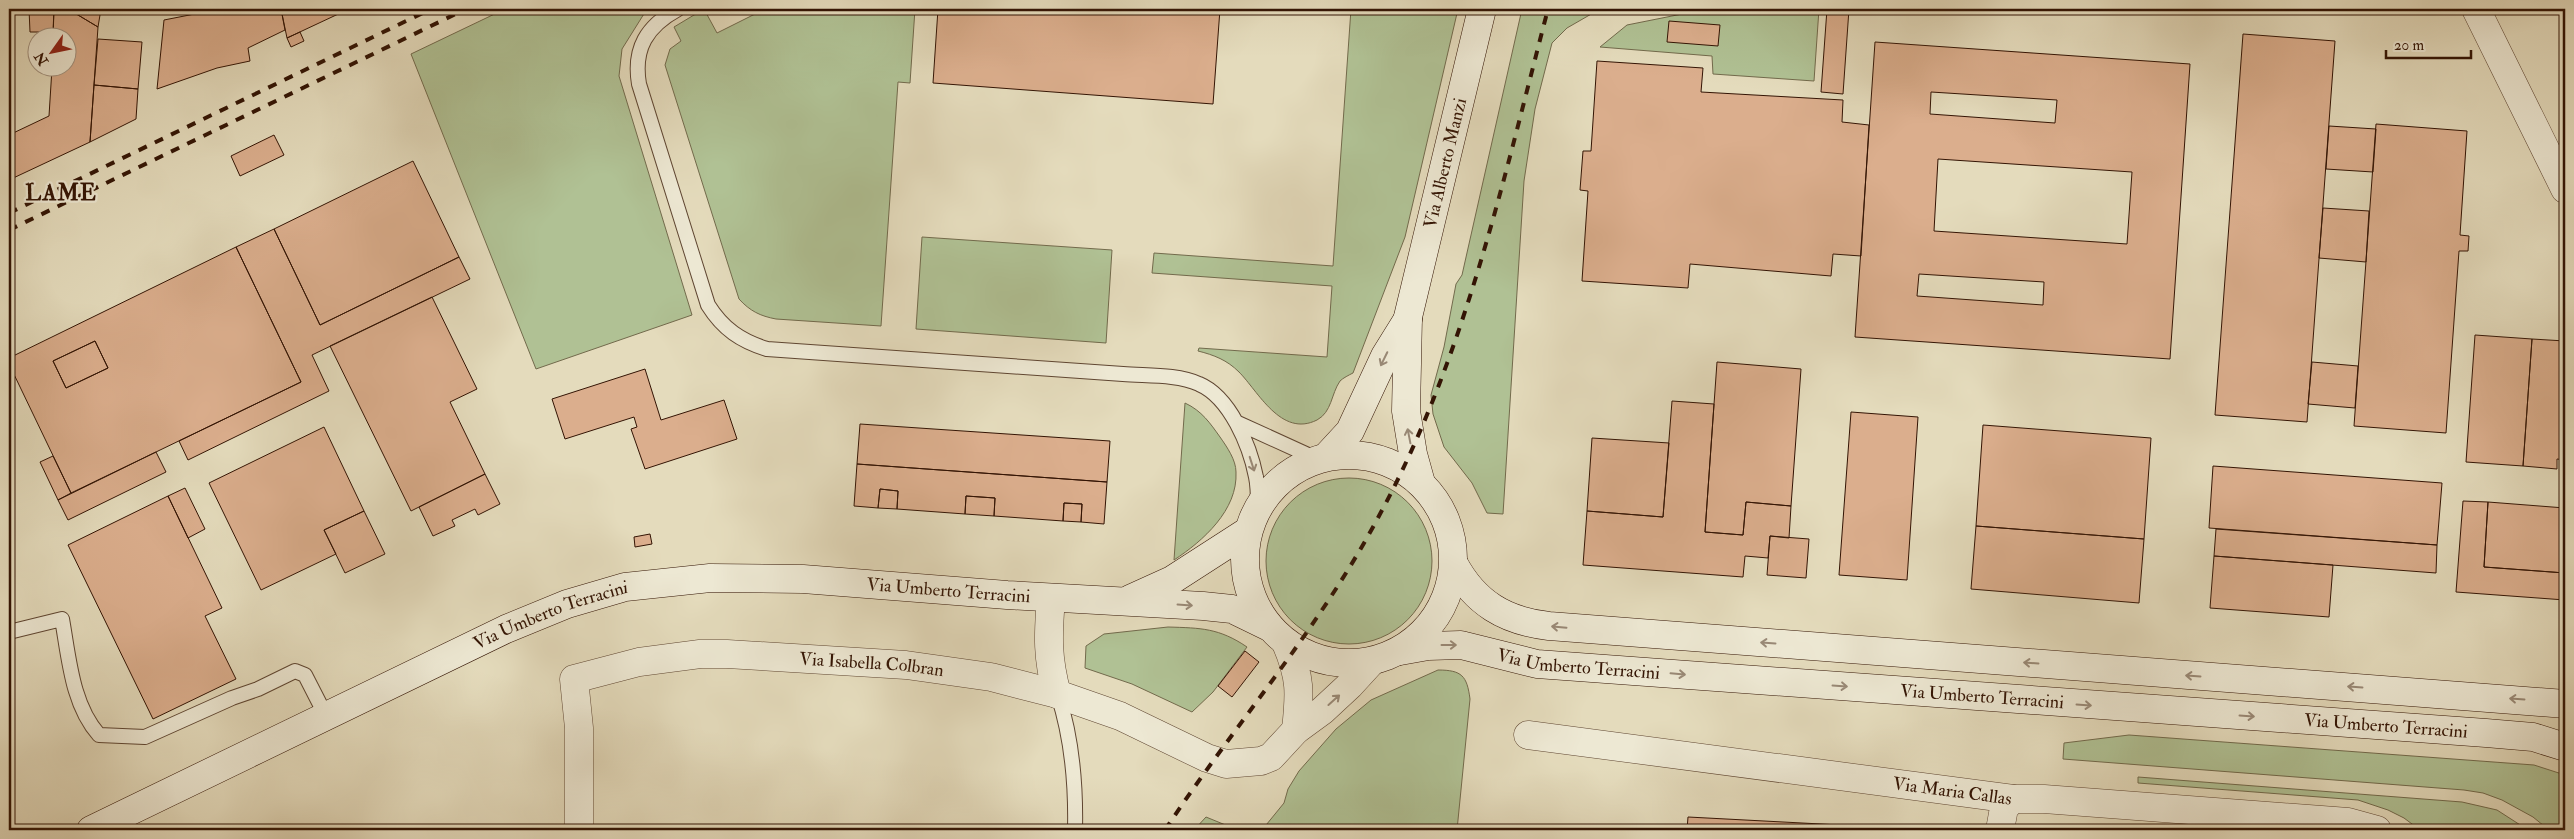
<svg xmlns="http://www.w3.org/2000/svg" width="2574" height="839" viewBox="0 0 2574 839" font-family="'IM FELL Double Pica',serif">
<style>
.green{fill:#b0c194;stroke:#726a4c}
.building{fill:#dbae8d;stroke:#331404;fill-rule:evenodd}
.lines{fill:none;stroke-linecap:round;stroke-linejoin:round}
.lane-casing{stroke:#5f4632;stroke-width:16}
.street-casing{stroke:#5f4632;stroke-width:29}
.secondary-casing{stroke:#331404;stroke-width:29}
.lane{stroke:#ede8d3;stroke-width:14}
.street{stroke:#ede8d3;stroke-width:28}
.secondary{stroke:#ede8d3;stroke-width:28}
.rail{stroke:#331404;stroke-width:4;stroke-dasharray:9 9;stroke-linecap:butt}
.oneway{stroke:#998976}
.labels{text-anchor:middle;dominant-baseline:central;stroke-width:4.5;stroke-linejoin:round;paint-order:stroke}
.street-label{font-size:18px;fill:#331404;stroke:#ede8d3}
.district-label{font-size:22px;font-weight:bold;letter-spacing:1px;fill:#331404;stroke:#ede8d3}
</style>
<rect width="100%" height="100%" fill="#e4dbbc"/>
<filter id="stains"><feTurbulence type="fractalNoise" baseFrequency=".004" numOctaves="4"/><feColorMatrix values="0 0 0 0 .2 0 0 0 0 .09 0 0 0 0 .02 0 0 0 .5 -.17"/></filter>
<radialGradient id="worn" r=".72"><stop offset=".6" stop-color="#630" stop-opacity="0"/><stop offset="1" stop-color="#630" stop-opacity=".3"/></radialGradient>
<path class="green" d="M 505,9 L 647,9 L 622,49 L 619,76 L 692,315 L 536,369 L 411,54 Z
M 704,9 L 717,33 L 765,9 L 915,9 L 910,83 L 898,82 L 881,326 L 776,319 C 760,316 750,311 739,299 L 665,65 L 670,49 L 681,41 L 674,27 Z
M 1351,9 L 1458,9 L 1405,237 L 1353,373 C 1349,375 1343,378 1340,381 C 1331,394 1332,412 1317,420 C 1281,438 1258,391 1239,372 C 1227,360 1214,355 1198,351 L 1199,348 L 1327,357 L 1332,286 L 1152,273 L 1154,253 L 1333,266 Z
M 1522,9 L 1600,9 L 1567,28 L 1552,43 L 1535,109 L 1524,181 L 1503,514 L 1487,513 L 1472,483 L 1444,447 L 1433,414 L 1431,395 L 1444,347 L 1456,284 L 1462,275 Z
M 1707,9 L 1819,9 L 1814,81 L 1713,74 L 1712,56 L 1600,47 L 1627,25 Z
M 922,237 L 1112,250 L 1106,343 L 916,329 Z
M 1185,403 C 1202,411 1210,423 1220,437 C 1227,447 1236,460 1236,472 C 1238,510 1203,541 1174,560 Z
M1266 561a83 83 0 1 1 166 0a83 83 0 1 1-166 0Z
M 1168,627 C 1201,628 1219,628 1247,647 L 1213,692 L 1192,712 L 1132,684 L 1085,668 L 1086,646 L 1104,634 Z
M 1438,670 C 1462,670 1467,676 1470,699 L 1457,830 L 1262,830 L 1284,803 L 1288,789 L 1299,771 L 1336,729 L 1371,700 Z
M 2129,735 L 2534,765 L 2565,775 L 2565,782 L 2561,792 L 2565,796 L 2565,830 L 2549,830 L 2533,817 L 2502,800 L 2483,793 L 2464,790 L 2063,759 L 2064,743 Z
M 2138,777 L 2462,802 L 2497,810 L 2528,830 L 2420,830 L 2404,818 L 2388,810 L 2358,800 L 2138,783 Z
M 1206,817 L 1228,826 L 1260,830 L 1194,830 Z"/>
<path class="building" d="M 29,9 L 54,9 L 53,32 L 30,32 Z
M 54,9 L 68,9 L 98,27 L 90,142 L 9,180 L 9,135 L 49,116 L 52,68 L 68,68 L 68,38 L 53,38 Z
M 68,9 L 101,9 L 98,27 Z
M 220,9 L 281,9 L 285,30 L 248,48 L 250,61 L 217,68 L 157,89 L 164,20 Z
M 281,9 L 349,9 L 287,38 Z
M 938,9 L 1220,9 L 1213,104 L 933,83 Z
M 1827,9 L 1849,9 L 1843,94 L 1821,92 Z
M 1669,21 L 1720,25 L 1718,46 L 1667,42 Z
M 300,32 L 304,41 L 291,47 L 287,38 Z
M 2243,34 L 2335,41 L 2307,422 L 2215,415 Z
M 98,39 L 142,42 L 138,89 L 94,85 Z
M 1875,42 L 2190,64 L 2170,359 L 1855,337 ZM 1931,92 L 2057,100 L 2055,123 L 1930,114 ZM 1938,159 L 2132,172 L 2127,244 L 1934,231 ZM 1919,274 L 2044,282 L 2043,305 L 1917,296 Z
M 1597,61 L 1703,68 L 1701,92 L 1843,100 L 1842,122 L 1869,125 L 1861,256 L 1833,254 L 1831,276 L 1690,264 L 1688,288 L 1582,281 L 1588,191 L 1580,190 L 1583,151 L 1591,151 Z
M 94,85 L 138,89 L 136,119 L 90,142 Z
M 2376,124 L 2467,131 L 2460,235 L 2469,236 L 2468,251 L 2459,251 L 2446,433 L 2354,426 Z
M 2329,126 L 2376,129 L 2373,172 L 2326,169 Z
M 274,135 L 284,155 L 240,176 L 231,156 Z
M 413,161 L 459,257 L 320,325 L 274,229 Z
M 2323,208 L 2369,211 L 2366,262 L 2319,258 Z
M 274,229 L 320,325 L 459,257 L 470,279 L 312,355 L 329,391 L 188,460 L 179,441 L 301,382 L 236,247 Z
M 236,247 L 301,382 L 71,493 L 9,364 L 9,358 ZM 95,341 L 108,368 L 66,388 L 53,361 Z
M 432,297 L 477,389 L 450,402 L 485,474 L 411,511 L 330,346 Z
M 2475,335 L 2532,339 L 2523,466 L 2466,462 Z
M 2532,339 L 2565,341 L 2560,417 L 2565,418 L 2565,460 L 2557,459 L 2557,469 L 2523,466 Z
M 95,341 L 108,368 L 66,388 L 53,361 Z
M 1717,362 L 1801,369 L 1791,506 L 1746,502 L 1743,535 L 1705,532 Z
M 2312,362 L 2358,366 L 2355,408 L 2308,404 Z
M 645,369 L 661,420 L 724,400 L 737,439 L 645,469 L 631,429 L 637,427 L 634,417 L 565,439 L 552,399 Z
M 1672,401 L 1714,404 L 1705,532 L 1743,535 L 1746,502 L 1791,506 L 1789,538 L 1770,536 L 1768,558 L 1745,556 L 1743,577 L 1583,565 L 1587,511 L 1663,517 Z
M 1851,412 L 1918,417 L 1907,580 L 1839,575 Z
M 860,424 L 1110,441 L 1107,482 L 857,464 Z
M 1983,425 L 2151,438 L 2144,539 L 1976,526 Z
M 324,427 L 364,511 L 324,530 L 336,554 L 261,590 L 209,483 Z
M 1592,438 L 1669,443 L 1663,517 L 1587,511 Z
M 156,452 L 166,472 L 68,520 L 58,500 Z
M 53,456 L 71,493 L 58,500 L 40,462 Z
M 857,464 L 1107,482 L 1104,524 L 1081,522 L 1082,504 L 1064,503 L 1063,521 L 994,516 L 995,498 L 966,496 L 965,514 L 897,509 L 898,491 L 880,489 L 878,508 L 854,506 Z
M 2213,466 L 2442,483 L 2437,545 L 2209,528 Z
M 485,474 L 500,504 L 478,515 L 475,509 L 452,520 L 455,526 L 433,536 L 419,507 Z
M 185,488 L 205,529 L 188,538 L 168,496 Z
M 880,489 L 898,491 L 897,509 L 878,508 Z
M 168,496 L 222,608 L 205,616 L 236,679 L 153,719 L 68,545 Z
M 966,496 L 995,498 L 994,516 L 965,514 Z
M 2463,501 L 2488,502 L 2484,567 L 2565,573 L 2565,600 L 2456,592 Z
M 2488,502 L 2565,508 L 2565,573 L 2484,567 Z
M 1064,503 L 1082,504 L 1081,522 L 1063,521 Z
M 364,511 L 385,554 L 345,573 L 324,530 Z
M 1976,526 L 2144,539 L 2139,603 L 1971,589 Z
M 2216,529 L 2437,545 L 2436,573 L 2214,556 Z
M 650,534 L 652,544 L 635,547 L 634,537 Z
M 1770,536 L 1809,539 L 1806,578 L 1767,575 Z
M 2214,556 L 2333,565 L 2329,617 L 2210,608 Z
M 1245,651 L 1259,662 L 1232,697 L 1218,686 Z
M 1688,817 L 1935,830 L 1687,830 Z"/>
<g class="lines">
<defs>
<path id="lane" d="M 678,9 C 647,26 633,48 639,84 L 708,305 C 723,329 741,341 767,349 L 1123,374 C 1147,376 1177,374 1199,384 C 1230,397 1250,446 1256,477 C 1258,486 1258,497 1258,507
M 1238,423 L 1317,459
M 9,632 L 62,619 C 69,658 72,705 99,735 L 145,737 L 232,698 L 258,689 L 295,671 L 305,675 L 326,716
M 1058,695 C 1072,738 1076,785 1075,830"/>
<g id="street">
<path d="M 2476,9 L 2565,189"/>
<path d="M 1051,598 C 1048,635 1047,658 1057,694"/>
<path d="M 1286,643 C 1301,678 1300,693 1296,730"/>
<path id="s1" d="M 1528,735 L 2013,799 L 2044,799 L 2348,822 L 2377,830"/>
<path id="s2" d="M 579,830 L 579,728 L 574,679 L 639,662 L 700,654 L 727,654 L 906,665 L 991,677 L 1057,694 L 1120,716 L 1207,758 L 1226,764 L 1261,761 L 1271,757 L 1296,730 L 1322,711 L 1350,685 L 1372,661"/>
<path d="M 2000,830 L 2004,808 L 2013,799"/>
</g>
<g id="secondary">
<circle cx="1349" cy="559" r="104"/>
<path d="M 1326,457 L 1350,431 L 1385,356 L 1408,319"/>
<path id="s3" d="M 1421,483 L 1413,454 L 1406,411 L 1408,317 L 1482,9"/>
<path d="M 1454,564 C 1475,603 1505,621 1549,626 L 2565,704"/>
<path d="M 1130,599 L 1172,580 L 1248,531"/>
<path id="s4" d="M 1400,651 L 1428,646 L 1461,645 L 1537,664 L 2486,733 L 2533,737 L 2565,747"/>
<path id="s5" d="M 91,830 L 506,629 L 567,604 L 625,587 L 710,578 L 803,579 L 1007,595 L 1203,606 L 1232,609 L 1269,627"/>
</g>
</defs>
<use href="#lane" class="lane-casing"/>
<use href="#street" class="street-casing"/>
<use href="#secondary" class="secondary-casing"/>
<use href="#lane" class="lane"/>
<use href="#street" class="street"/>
<use href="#secondary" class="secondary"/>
<path class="rail" d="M 9,213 L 431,9
M 9,230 L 466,9
M 1165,830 C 1235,724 1320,628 1380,514 C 1465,357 1503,181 1548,9"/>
</g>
<defs><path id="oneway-shaft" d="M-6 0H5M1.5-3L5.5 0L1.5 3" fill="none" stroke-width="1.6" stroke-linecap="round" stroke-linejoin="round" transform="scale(1.25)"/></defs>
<g class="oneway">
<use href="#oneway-shaft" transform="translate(1384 359) rotate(116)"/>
<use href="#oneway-shaft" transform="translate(1409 436) rotate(-101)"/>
<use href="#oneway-shaft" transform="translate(1252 464) rotate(72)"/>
<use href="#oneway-shaft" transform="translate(1185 605) rotate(4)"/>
<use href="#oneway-shaft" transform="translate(1559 627) rotate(-175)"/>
<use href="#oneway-shaft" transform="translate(1768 643) rotate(-176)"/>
<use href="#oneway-shaft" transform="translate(1449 645)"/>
<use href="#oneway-shaft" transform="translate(2031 663) rotate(-176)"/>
<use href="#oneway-shaft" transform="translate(1678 674) rotate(5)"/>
<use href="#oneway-shaft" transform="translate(2193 676) rotate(-176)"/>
<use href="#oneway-shaft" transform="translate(1840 686) rotate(4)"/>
<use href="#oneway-shaft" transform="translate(2355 687) rotate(-176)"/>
<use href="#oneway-shaft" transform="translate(2517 699) rotate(-176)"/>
<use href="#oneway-shaft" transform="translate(1334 700) rotate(-42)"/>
<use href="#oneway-shaft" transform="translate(2084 705) rotate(4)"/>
<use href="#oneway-shaft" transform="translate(2247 716) rotate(4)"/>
</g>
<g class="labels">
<g class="street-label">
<text stroke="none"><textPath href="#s3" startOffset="326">Via Alberto Manzi</textPath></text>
<text stroke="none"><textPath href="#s5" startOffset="912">Via Umberto Terracini</textPath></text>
<text stroke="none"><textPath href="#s5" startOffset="508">Via Umberto Terracini</textPath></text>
<text stroke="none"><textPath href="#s4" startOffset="181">Via Umberto Terracini</textPath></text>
<text stroke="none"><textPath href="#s2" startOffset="452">Via Isabella Colbran</textPath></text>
<text stroke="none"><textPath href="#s4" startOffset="586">Via Umberto Terracini</textPath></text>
<text stroke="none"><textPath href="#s4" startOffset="991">Via Umberto Terracini</textPath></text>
<text stroke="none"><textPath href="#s1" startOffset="428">Via Maria Callas</textPath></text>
</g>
<g class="district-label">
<text x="61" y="193">LAME</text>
</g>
</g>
<rect width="2574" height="839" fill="none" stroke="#e4dbbc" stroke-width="30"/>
<rect x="10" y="10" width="2554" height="819" fill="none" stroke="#331404" stroke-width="2.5"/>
<rect x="15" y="15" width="2544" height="809" fill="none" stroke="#331404"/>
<g transform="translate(52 52) rotate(237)"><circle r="24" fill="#ede8d3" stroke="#a39380"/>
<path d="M0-4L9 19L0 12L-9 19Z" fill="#8f2418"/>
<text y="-8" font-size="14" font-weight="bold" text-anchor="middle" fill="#331404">N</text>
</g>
<path d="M2386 50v8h85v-8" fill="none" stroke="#331404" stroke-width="2.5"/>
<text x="2394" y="50" font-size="15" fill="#331404" stroke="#ede8d3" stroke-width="4" paint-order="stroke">20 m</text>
<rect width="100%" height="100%" filter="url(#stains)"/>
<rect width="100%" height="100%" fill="url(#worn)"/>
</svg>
